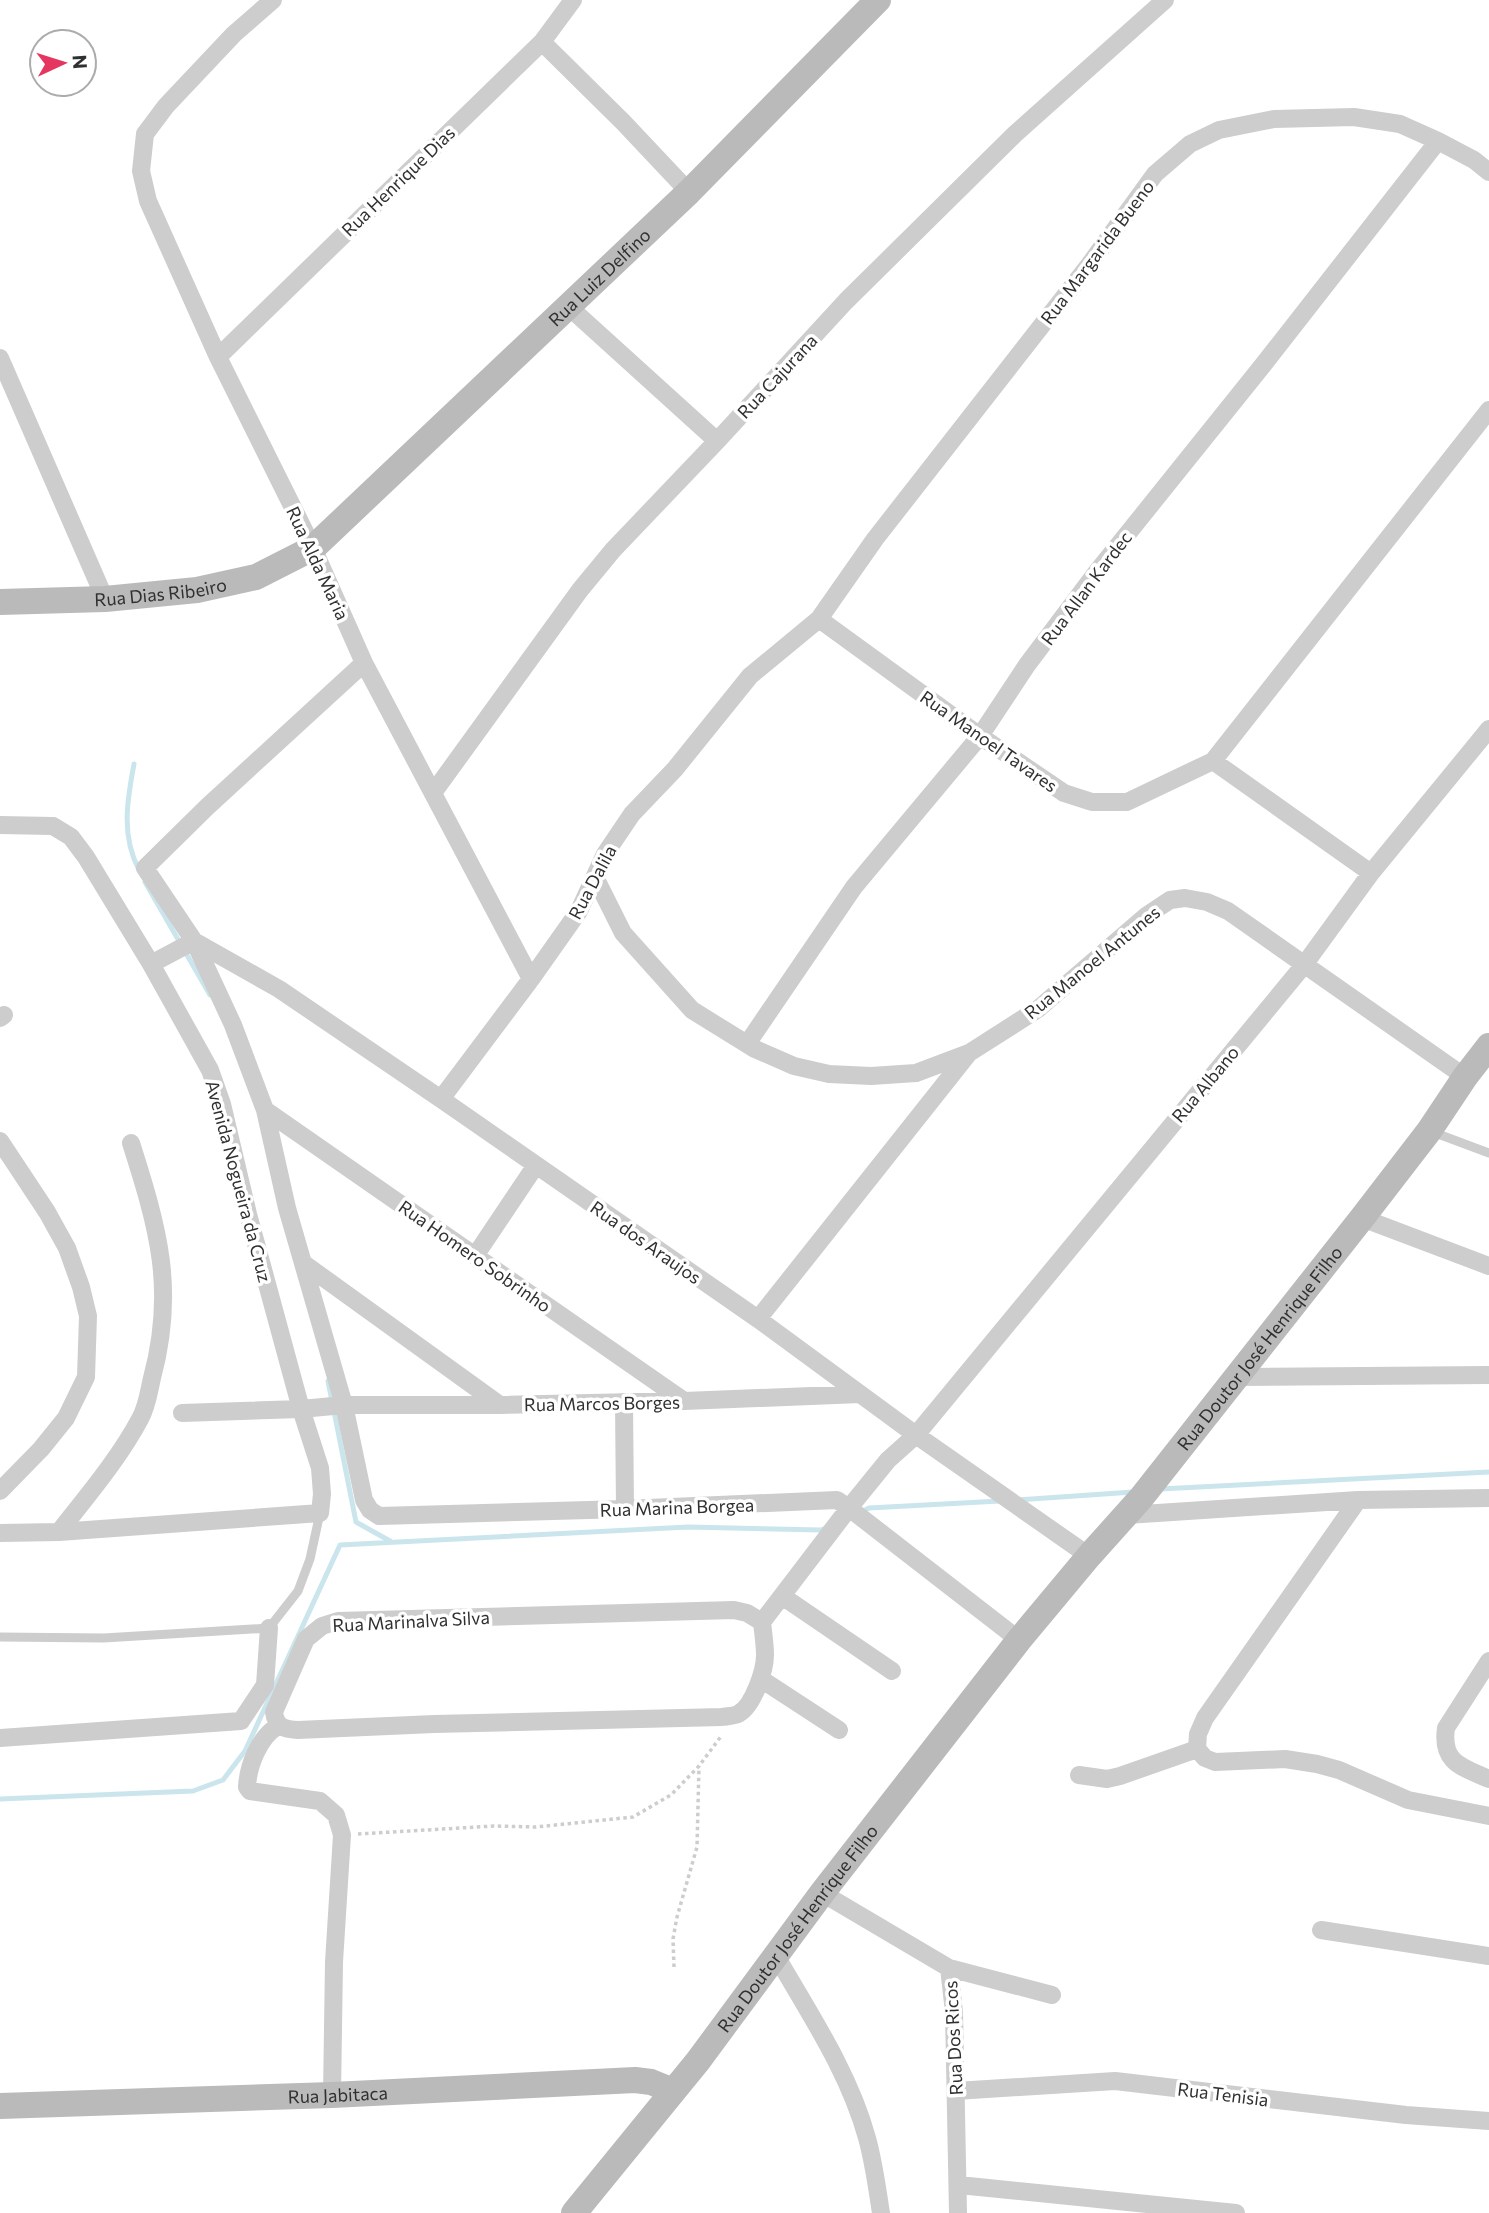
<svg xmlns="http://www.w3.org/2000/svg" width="1489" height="2213" viewBox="0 0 1489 2213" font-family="Commissioner,sans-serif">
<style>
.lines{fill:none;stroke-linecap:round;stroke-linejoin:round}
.stream{stroke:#cbe5ec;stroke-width:5}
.path{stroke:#cdcdcd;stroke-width:3.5;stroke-dasharray:3.5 3.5;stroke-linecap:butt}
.lane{stroke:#cdcdcd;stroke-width:9}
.street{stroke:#cdcdcd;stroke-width:18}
.secondary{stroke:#bababa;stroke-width:26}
.labels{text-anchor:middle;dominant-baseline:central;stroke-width:7;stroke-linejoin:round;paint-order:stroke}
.street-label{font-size:18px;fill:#303030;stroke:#fff}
</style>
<rect width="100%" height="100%" fill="#fff"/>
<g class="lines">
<path class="stream" d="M 134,764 C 127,801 121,836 139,870
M 145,882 L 210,995
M 328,1381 L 356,1522 L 390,1541
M 1160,1489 L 1489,1472
M 1017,1500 L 1133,1492
M 861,1512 L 869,1508 L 1000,1501
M 0,1799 L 193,1791 L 223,1780 L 245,1751 L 340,1545 L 688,1527 L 821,1530 L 826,1528"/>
<path class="path" d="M 358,1834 L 494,1826 L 536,1827 L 633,1817 L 671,1795 L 699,1766 L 722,1735
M 674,1967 L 673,1939 L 677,1917 L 697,1847 L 699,1766"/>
<path class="lane" d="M 1430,1131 L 1489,1153
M 0,1637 L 104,1638 L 269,1628 L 298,1591 L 310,1559 L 320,1513"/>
<path class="street" d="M 273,0 L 234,34 L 166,106 L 145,134 L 141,171 L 148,201 L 218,357 L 313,548 L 364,663 L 531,979
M 542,42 L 623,122 L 689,192
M 568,306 L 717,441
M 218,357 L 542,42 L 573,0
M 0,358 L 105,599
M 819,619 L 980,736 L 1064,793 L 1092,802 L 1127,802 L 1213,761 L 1489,410
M 364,663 L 207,807 L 145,868 L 194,941 L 233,1025 L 265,1110 L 287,1208 L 344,1405 L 364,1500 L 370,1510 L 379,1516 L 625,1509 L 837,1500 L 849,1508 L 888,1460 L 916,1435 L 1304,965 L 1371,873 L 1489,729
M 1213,761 L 1371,873
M 433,793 L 580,590 L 613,550 L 717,441 L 846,301 L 1015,134 L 1165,0
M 0,825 L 53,826 L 71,837 L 86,857 L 151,964 L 210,1070 L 222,1104 L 248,1214 L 301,1409 L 320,1468 L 322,1494 L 320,1513 L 59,1532 L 0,1533
M 595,877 L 623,933 L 692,1010 L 755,1049 L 794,1066 L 829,1074 L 871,1076 L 916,1073 L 969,1053 L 1038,1009 L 1146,916 L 1170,900 L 1185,898 L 1207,902 L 1228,911 L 1465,1077
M 151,964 L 194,941 L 279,989 L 441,1099 L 758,1319 L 916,1435 L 1089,1556
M 0,1018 L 4,1015
M 747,1044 L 854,887 L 980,736 L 1027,665 L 1096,573 L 1263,365 L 1438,141
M 441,1099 L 531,979 L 579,911 L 605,854 L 632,814 L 675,769 L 750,676 L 819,619 L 875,539 L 1089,265 L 1155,174 L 1190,144 L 1219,130 L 1274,119 L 1354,117 L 1400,124 L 1438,141 L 1474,160 L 1489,172
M 265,1110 L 684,1401
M 0,1141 L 47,1212 L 67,1248 L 81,1287 L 88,1316 L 86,1377 L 66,1418 L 41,1449 L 0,1491
M 1362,1218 L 1489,1266
M 475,1256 L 536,1165
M 303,1263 L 500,1405
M 758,1319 L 969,1053
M 1237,1377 L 1489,1375
M 624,1402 L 625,1509
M 182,1413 L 301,1409 L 344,1405 L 500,1405 L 684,1401 L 860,1394
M 1127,1515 L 1358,1500 L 1489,1498
M 59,1532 C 87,1496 118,1460 140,1419 C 147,1407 149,1391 152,1378 C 176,1289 158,1228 131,1143
M 782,1596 L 892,1671
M 734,1610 L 747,1613 L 762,1622 C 763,1632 765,1644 765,1655 C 765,1670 753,1707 738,1714 C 734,1716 727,1716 722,1717 L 434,1724 L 298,1730 C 283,1729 276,1727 274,1712 L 306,1639 L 322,1626 L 338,1621 Z
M 762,1622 L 849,1508 L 1019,1640
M 1489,1661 L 1446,1728 C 1441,1763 1462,1767 1489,1779
M 761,1679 L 839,1730
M 278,1726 C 259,1737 248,1766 247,1787 L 250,1791 L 320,1801 L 336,1815 L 342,1835 L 334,1962 L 332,2095
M 0,1738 L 241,1721 L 265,1685 L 269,1628
M 1197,1749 L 1205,1758 L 1215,1762 L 1285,1759 L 1317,1764 L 1339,1770 L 1408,1800 L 1489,1816
M 1197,1749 L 1198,1734 L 1205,1718 L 1358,1500
M 1079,1775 L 1107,1779 L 1120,1776 L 1197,1749
M 822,1893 L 949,1968 L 954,2012 L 958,2213
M 1321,1930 L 1489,1956
M 775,1954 C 809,2013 849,2072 867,2138 C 874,2163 877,2188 881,2213
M 949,1968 L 1052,1995
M 956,2091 L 1115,2081 L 1406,2115 L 1489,2121
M 959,2185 L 1236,2213"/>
<g class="secondary">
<path id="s1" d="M 0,602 L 105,599 L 197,590 L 256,577 L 313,548 L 689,192 L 878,0"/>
<path id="s2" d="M 0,2106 L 332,2095 L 635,2080 L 651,2082 L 673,2091"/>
<path id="s3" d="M 574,2213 L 698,2061 L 822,1893 L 1019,1640 L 1089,1556 L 1141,1498 L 1362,1218 L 1429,1131 L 1465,1077 L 1489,1046"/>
</g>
</g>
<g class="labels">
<g class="street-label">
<text transform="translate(398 181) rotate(-44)">Rua Henrique Dias</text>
<text transform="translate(1097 252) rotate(-53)">Rua Margarida Bueno</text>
<text stroke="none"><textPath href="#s1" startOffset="716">Rua Luiz Delfino</textPath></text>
<text transform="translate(777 376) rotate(-47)">Rua Cajurana</text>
<text transform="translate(318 563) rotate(65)">Rua Alda Maria</text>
<text transform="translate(1086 588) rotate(-53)">Rua Allan Kardec</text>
<text stroke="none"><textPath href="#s1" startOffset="161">Rua Dias Ribeiro</textPath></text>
<text transform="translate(989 741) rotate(35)">Rua Manoel Tavares</text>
<text transform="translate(592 882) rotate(-62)">Rua Dalila</text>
<text transform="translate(1092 962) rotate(-39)">Rua Manoel Antunes</text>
<text transform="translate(1205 1084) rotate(-50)">Rua Albano</text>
<text transform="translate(239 1181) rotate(75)">Avenida Nogueira da Cruz</text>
<text transform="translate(646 1242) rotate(35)">Rua dos Araujos</text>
<text transform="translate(475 1256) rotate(35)">Rua Homero Sobrinho</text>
<text stroke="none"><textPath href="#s3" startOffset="1104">Rua Doutor José Henrique Filho</textPath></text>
<text transform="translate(602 1403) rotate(-1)">Rua Marcos Borges</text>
<text transform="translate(677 1507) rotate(-2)">Rua Marina Borgea</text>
<text transform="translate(411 1621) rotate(-3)">Rua Marinalva Silva</text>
<text stroke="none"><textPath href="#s3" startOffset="362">Rua Doutor José Henrique Filho</textPath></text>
<text transform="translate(953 2038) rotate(-93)">Rua Dos Ricos</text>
<text stroke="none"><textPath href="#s2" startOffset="338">Rua Jabitaca</textPath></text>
<text transform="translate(1223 2094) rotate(7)">Rua Tenisia</text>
</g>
</g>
<g transform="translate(63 63) rotate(86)"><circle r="33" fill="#ffffff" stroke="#acacac" stroke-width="2"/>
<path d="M0-5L12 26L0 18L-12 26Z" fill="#e4365f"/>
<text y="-10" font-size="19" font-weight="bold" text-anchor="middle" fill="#303030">N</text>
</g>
</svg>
